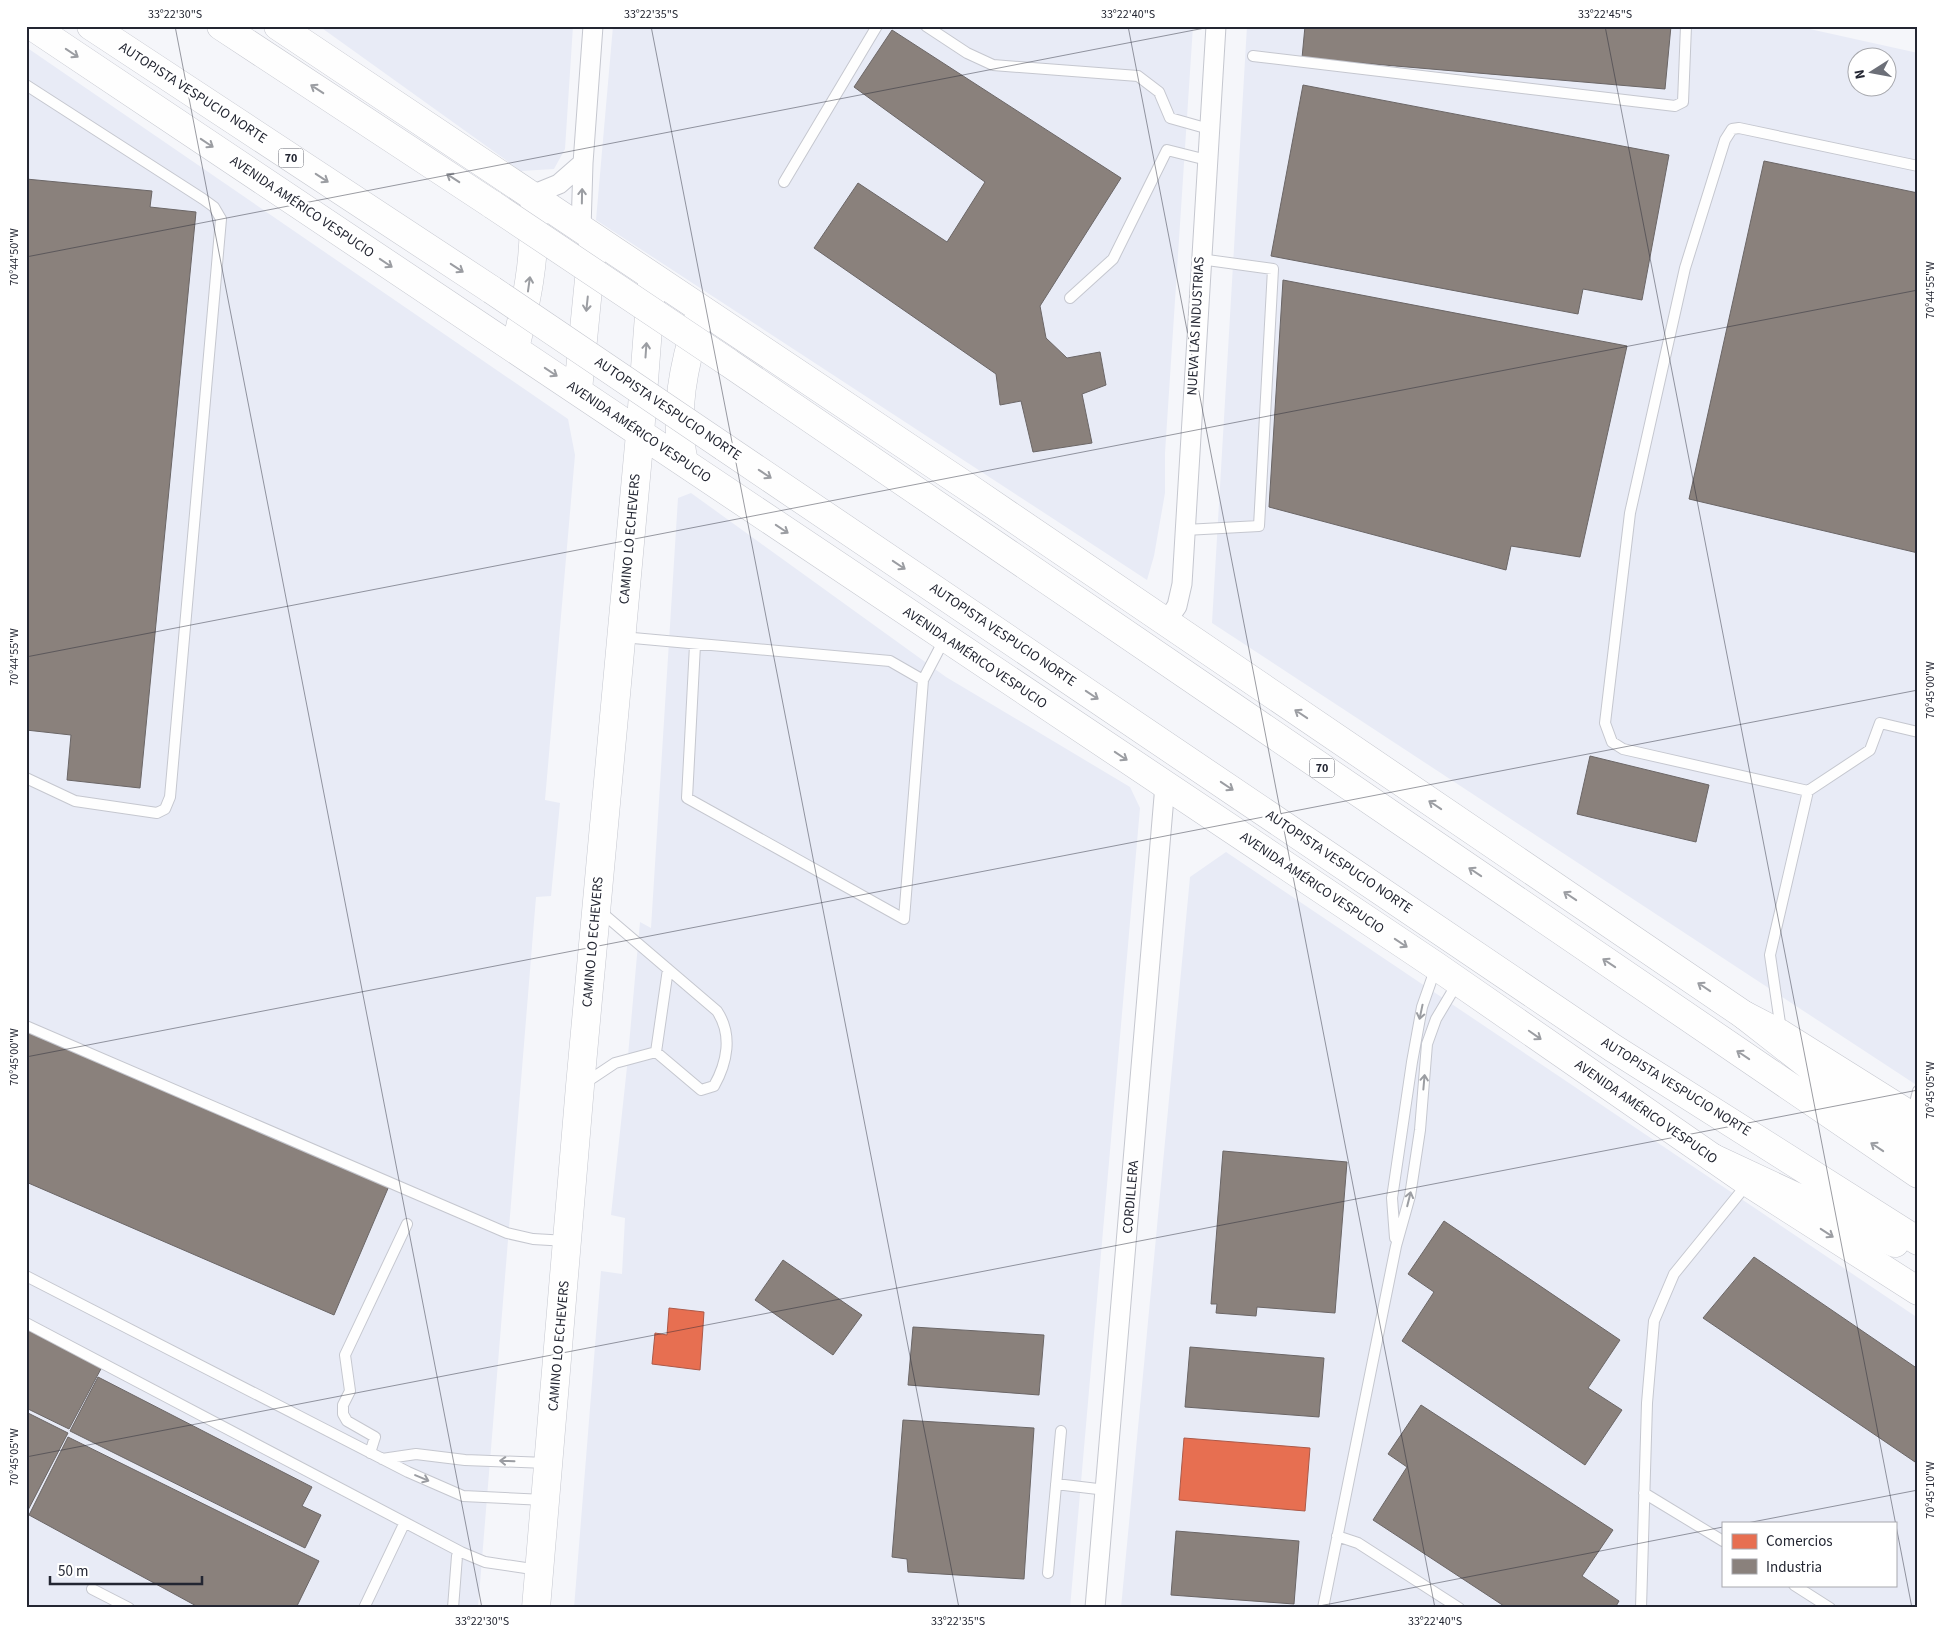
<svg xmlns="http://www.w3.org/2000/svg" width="1944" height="1634" viewBox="0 0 1944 1634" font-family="'Source Sans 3',sans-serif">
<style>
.built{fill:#e8ebf6;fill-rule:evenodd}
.shops{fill:#e76f51;stroke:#ac5948}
.industry{fill:#8a817c;stroke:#6b6666}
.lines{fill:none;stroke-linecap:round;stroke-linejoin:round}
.lane-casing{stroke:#c5c7cf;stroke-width:12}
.street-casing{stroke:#c5c7cf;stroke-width:21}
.secondary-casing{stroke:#c5c7cf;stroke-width:29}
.highway-casing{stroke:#c5c7cf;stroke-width:29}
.lane{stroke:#fefefe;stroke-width:10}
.street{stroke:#fefefe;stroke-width:19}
.secondary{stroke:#fefefe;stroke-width:28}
.highway{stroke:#fefefe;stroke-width:28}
.highway-bridge-casing{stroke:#c5c7cf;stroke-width:29;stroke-linecap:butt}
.highway-bridge{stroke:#fefefe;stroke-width:28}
.oneway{stroke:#9b9da2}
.ticks{fill:none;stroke:#232632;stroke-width:1;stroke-opacity:0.45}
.labels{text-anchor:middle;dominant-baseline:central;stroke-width:5;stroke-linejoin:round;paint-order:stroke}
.shield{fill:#fff;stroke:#656770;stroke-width:1}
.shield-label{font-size:12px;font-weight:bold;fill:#232632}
.street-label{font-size:14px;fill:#232632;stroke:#fff}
.neatline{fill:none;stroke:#232632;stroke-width:2}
.ticks-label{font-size:12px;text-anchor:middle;fill:#232632}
</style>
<rect width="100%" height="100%" fill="#f5f6fa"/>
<path class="built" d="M 319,26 L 573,26 L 565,149 L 554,169 L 521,171 Z
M 613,26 L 1193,26 L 1165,453 L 1165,493 L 1154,556 L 1147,580 L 596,220 Z
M 1247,26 L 1796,26 L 1918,53 L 1918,1086 L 1212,623 ZM 1856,58 L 1886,58 L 1886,88 L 1856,88 Z
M 26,47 L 568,419 L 575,455 L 545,800 L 560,803 L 551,896 L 536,897 L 478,1608 L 26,1608 Z
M 691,493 L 946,677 L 1130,787 L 1140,808 L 1070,1608 L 574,1608 L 601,1271 L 622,1274 L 625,1218 L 611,1215 L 627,1067 L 640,922 L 651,928 L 678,498 Z
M 1226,852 L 1918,1318 L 1918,1608 L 1121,1608 L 1190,877 ZM 1723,1523 L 1895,1523 L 1895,1585 L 1723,1585 Z"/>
<path class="shops" d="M 669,1308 L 704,1312 L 700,1370 L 652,1364 L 655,1333 L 667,1335 Z
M 1184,1438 L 1310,1448 L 1305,1511 L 1179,1500 Z"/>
<path class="industry" d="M 1305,26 L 1671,26 L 1665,89 L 1302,58 Z
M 892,30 L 1121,178 L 1040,306 L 1046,338 L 1067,358 L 1100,352 L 1106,385 L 1082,394 L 1092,443 L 1033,452 L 1021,401 L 1000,405 L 996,374 L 814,248 L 858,183 L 947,242 L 985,182 L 854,87 Z
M 1303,85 L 1669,155 L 1642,300 L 1583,289 L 1578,314 L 1271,256 Z
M 1764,161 L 1918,193 L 1918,553 L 1689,499 Z
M 26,179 L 152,191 L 150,207 L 196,212 L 140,788 L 67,780 L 71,735 L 26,730 Z
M 1283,280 L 1627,346 L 1580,557 L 1511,546 L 1506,570 L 1269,507 Z
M 1590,756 L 1709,785 L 1696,842 L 1577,814 Z
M 26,1028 L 389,1186 L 334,1315 L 26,1182 Z
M 1223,1151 L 1347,1162 L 1335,1313 L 1257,1307 L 1256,1316 L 1216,1313 L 1217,1304 L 1211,1304 Z
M 1444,1221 L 1620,1340 L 1588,1388 L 1622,1410 L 1585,1465 L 1402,1341 L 1434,1292 L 1408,1274 Z
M 1754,1257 L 1918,1369 L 1918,1464 L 1703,1318 Z
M 783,1260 L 862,1315 L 833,1355 L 755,1300 Z
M 26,1327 L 103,1365 L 69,1429 L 26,1408 Z
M 913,1327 L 1044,1335 L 1039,1395 L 908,1385 Z
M 1190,1347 L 1324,1358 L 1319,1417 L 1185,1407 Z
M 98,1377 L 312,1487 L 302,1506 L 321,1515 L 305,1548 L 70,1431 Z
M 1421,1405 L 1613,1530 L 1582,1576 L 1619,1601 L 1615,1608 L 1507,1608 L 1373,1520 L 1407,1467 L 1388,1454 Z
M 26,1412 L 68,1433 L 26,1514 Z
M 903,1420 L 1034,1428 L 1024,1579 L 908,1572 L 907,1559 L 892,1557 Z
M 68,1437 L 319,1561 L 296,1608 L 200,1608 L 29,1515 Z
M 1176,1531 L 1299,1541 L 1294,1604 L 1171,1595 Z"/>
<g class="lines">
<defs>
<path id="lane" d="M 926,26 L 967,53 L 993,65 L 1138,76 L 1159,92 L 1170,118 L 1209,129
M 1253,56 L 1675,106 L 1683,102 L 1686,26
M 26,85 L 203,199 L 214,207 L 221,219 L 170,797 L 165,809 L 157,813 L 75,801 L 26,778
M 784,182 L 877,26
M 1070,298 L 1113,259 L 1167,150 L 1207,160
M 1185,530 L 1259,526 L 1273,269 L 1200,259
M 622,637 L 890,661 L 923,680 L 945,638
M 695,645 L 687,798 L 904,919 L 923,680
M 1808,791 L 1623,749 L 1612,742 L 1605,723 L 1630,513 L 1685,268 L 1725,140 L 1732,129 L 1739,128 L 1918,166
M 26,1026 L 507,1233 L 533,1239 L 567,1241
M 1781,1030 L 1770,955 L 1808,791 L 1870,750 L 1880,723 L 1918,732
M 656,1052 L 668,969
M 585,1083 L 615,1063 L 656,1052 L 701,1090 L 714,1086 C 727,1063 733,1035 717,1011 L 600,911
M 1912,1115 L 1918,1091
M 1395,1238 L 1392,1198 L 1412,1062 L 1422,1007 L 1436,967
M 26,1276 L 408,1472 L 463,1496 L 545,1500
M 26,1323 L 461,1552
M 370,1453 L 375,1437 L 347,1421 L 343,1414 L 343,1405 L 350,1391 L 345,1355 L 407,1224
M 382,1459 L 416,1454 L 465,1460 L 547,1463
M 1056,1484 L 1106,1490
M 1644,1493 L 1723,1541
M 1337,1536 L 1358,1543 L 1459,1608
M 1048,1573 L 1061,1431
M 1794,1585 L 1830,1608
M 92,1589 L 129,1608
M 364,1608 L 404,1524
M 453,1608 L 457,1556 L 461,1552 L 485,1562 L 539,1570
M 1323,1608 L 1396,1246 L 1410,1196 L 1420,1130 L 1427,1044 L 1436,1019 L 1458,982
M 1641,1608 L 1647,1403 L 1654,1321 L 1674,1274 L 1748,1183"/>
<path id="street" d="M 532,195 L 559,184 L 583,163
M 581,229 L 583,163 L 593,26
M 1166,622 L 1177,606 L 1182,584 L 1216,26
M 1095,1608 L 1165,785"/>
<path id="secondary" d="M 32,26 L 1436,966 L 1749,1183 L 1918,1291
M 278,26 L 969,488 L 1744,1015 L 1781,1034 L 1918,1120
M 515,348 C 526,304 536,258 533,212
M 578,390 L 592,249
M 684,462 C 673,414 684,363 699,316
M 536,1608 L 580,1086 L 640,434 L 651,289"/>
<path id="highway" d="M 91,26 L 492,290
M 221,26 L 493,205
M 726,361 L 1918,1174
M 724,447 L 1613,1048 L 1918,1241
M 1744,1015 L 1918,1151
M 1713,1158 L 1895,1243"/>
</defs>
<use href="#lane" class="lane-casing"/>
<use href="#street" class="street-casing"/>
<use href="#secondary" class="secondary-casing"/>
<use href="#highway" class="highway-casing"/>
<use href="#lane" class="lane"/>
<use href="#street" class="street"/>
<use href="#secondary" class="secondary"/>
<use href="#highway" class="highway"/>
<defs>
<path id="highway-bridge" d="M 493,205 L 726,361
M 492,290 L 724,447"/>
</defs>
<use href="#highway-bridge" class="highway-bridge-casing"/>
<use href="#highway-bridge" class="highway-bridge"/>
</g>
<defs><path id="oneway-shaft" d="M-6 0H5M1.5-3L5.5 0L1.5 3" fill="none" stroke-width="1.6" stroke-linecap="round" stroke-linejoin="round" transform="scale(1.25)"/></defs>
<g class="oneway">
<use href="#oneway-shaft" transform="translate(72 53) rotate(34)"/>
<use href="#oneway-shaft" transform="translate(317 89) rotate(-147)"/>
<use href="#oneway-shaft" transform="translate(207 143) rotate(34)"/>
<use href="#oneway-shaft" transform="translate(322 178) rotate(33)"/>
<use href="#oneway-shaft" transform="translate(453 178) rotate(-147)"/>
<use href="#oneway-shaft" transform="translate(582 196) rotate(-89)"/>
<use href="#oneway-shaft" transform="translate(386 263) rotate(34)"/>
<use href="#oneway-shaft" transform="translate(457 268) rotate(33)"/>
<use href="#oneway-shaft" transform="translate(529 284) rotate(-82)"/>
<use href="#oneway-shaft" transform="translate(587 304) rotate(96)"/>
<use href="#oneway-shaft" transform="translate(646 350) rotate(-86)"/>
<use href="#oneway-shaft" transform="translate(551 372) rotate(34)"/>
<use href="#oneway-shaft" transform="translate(765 474) rotate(34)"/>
<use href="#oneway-shaft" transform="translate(782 529) rotate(34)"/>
<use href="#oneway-shaft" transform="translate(899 565) rotate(34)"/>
<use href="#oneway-shaft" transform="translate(1092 695) rotate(34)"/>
<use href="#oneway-shaft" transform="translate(1301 714) rotate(-146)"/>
<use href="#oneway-shaft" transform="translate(1121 756) rotate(34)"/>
<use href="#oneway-shaft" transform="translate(1227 786) rotate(34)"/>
<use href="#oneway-shaft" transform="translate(1435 805) rotate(-146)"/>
<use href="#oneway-shaft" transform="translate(1475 872) rotate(-146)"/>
<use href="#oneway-shaft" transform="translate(1570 896) rotate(-146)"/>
<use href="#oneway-shaft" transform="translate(1401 943) rotate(34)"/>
<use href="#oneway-shaft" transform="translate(1609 963) rotate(-146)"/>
<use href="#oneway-shaft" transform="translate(1704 987) rotate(-146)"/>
<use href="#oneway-shaft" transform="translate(1421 1012) rotate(102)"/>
<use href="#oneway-shaft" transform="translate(1535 1035) rotate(35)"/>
<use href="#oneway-shaft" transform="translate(1743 1055) rotate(-146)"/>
<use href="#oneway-shaft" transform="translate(1424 1082) rotate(-85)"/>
<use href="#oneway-shaft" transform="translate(1877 1147) rotate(-146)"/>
<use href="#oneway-shaft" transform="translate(1409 1199) rotate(-76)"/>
<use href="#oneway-shaft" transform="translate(1827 1233) rotate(33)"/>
<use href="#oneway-shaft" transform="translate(507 1461) rotate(-178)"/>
<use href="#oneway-shaft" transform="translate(422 1478) rotate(23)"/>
</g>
<path class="ticks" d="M 175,26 L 482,1608M 651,26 L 959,1608M 1128,26 L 1435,1608M 1605,26 L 1912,1608M 26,257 L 1215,26M 26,657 L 1918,290M 26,1057 L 1918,690M 26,1457 L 1918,1090M 1747,1523 L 1918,1490M 1309,1608 L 1723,1527"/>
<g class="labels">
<g class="shield">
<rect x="278.5" y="148.5" width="25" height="19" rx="4"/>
<rect x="1309.5" y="758.5" width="25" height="19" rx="4"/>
</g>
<g class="shield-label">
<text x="291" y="158">70</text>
<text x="1322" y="768">70</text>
</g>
<g class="street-label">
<text transform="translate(193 93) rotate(33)">AUTOPISTA VESPUCIO NORTE</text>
<text transform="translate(302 207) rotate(34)">AVENIDA AMÉRICO VESPUCIO</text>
<text transform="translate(1196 326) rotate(-87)">NUEVA LAS INDUSTRIAS</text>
<text transform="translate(668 409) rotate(34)">AUTOPISTA VESPUCIO NORTE</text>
<text transform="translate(639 432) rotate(34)">AVENIDA AMÉRICO VESPUCIO</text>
<text transform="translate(630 539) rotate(-85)">CAMINO LO ECHEVERS</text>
<text transform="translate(1003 635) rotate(34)">AUTOPISTA VESPUCIO NORTE</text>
<text transform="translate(975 658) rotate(34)">AVENIDA AMÉRICO VESPUCIO</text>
<text transform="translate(1339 862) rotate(34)">AUTOPISTA VESPUCIO NORTE</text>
<text transform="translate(1312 883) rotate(34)">AVENIDA AMÉRICO VESPUCIO</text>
<text transform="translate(593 942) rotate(-85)">CAMINO LO ECHEVERS</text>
<text transform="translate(1676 1087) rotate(32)">AUTOPISTA VESPUCIO NORTE</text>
<text transform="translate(1646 1112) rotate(35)">AVENIDA AMÉRICO VESPUCIO</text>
<text transform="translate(1131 1197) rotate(-85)">CORDILLERA</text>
<text transform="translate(559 1346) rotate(-85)">CAMINO LO ECHEVERS</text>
</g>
</g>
<rect width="1944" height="1634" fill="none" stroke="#ffffff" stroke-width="55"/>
<rect x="1722" y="1522" width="175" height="65" fill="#ffffff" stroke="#a7a8ad"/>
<rect x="1732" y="1534" width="25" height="15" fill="#e76f51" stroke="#a7a8ad"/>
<text x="1766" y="1546" font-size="15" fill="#232632">Comercios</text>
<rect x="1732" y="1559" width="25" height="15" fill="#8a817c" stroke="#a7a8ad"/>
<text x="1766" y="1572" font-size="15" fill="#232632">Industria</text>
<g transform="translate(1872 72) rotate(259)"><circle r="24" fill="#ffffff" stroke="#a7a8ad"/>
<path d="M0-4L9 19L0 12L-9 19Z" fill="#6c6f78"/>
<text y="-8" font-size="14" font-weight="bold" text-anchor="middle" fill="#232632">N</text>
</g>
<path d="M50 1576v8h152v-8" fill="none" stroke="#232632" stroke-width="2.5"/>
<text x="58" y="1576" font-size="15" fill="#232632" stroke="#ffffff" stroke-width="4" paint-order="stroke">50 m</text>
<rect x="28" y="28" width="1888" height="1578" class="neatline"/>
<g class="ticks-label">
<text x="175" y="18">33°22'30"S</text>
<text x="651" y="18">33°22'35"S</text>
<text x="1128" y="18">33°22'40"S</text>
<text x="1605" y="18">33°22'45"S</text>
<text transform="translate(14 257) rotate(-90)" y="4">70°44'50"W</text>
<text transform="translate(1930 290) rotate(-90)" y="4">70°44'55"W</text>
<text transform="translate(14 657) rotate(-90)" y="4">70°44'55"W</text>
<text transform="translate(1930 690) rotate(-90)" y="4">70°45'00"W</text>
<text transform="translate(14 1057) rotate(-90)" y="4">70°45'00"W</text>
<text transform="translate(1930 1090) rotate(-90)" y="4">70°45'05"W</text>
<text transform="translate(14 1457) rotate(-90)" y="4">70°45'05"W</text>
<text transform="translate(1930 1490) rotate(-90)" y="4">70°45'10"W</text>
<text x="482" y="1625">33°22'30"S</text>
<text x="958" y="1625">33°22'35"S</text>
<text x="1435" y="1625">33°22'40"S</text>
</g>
</svg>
